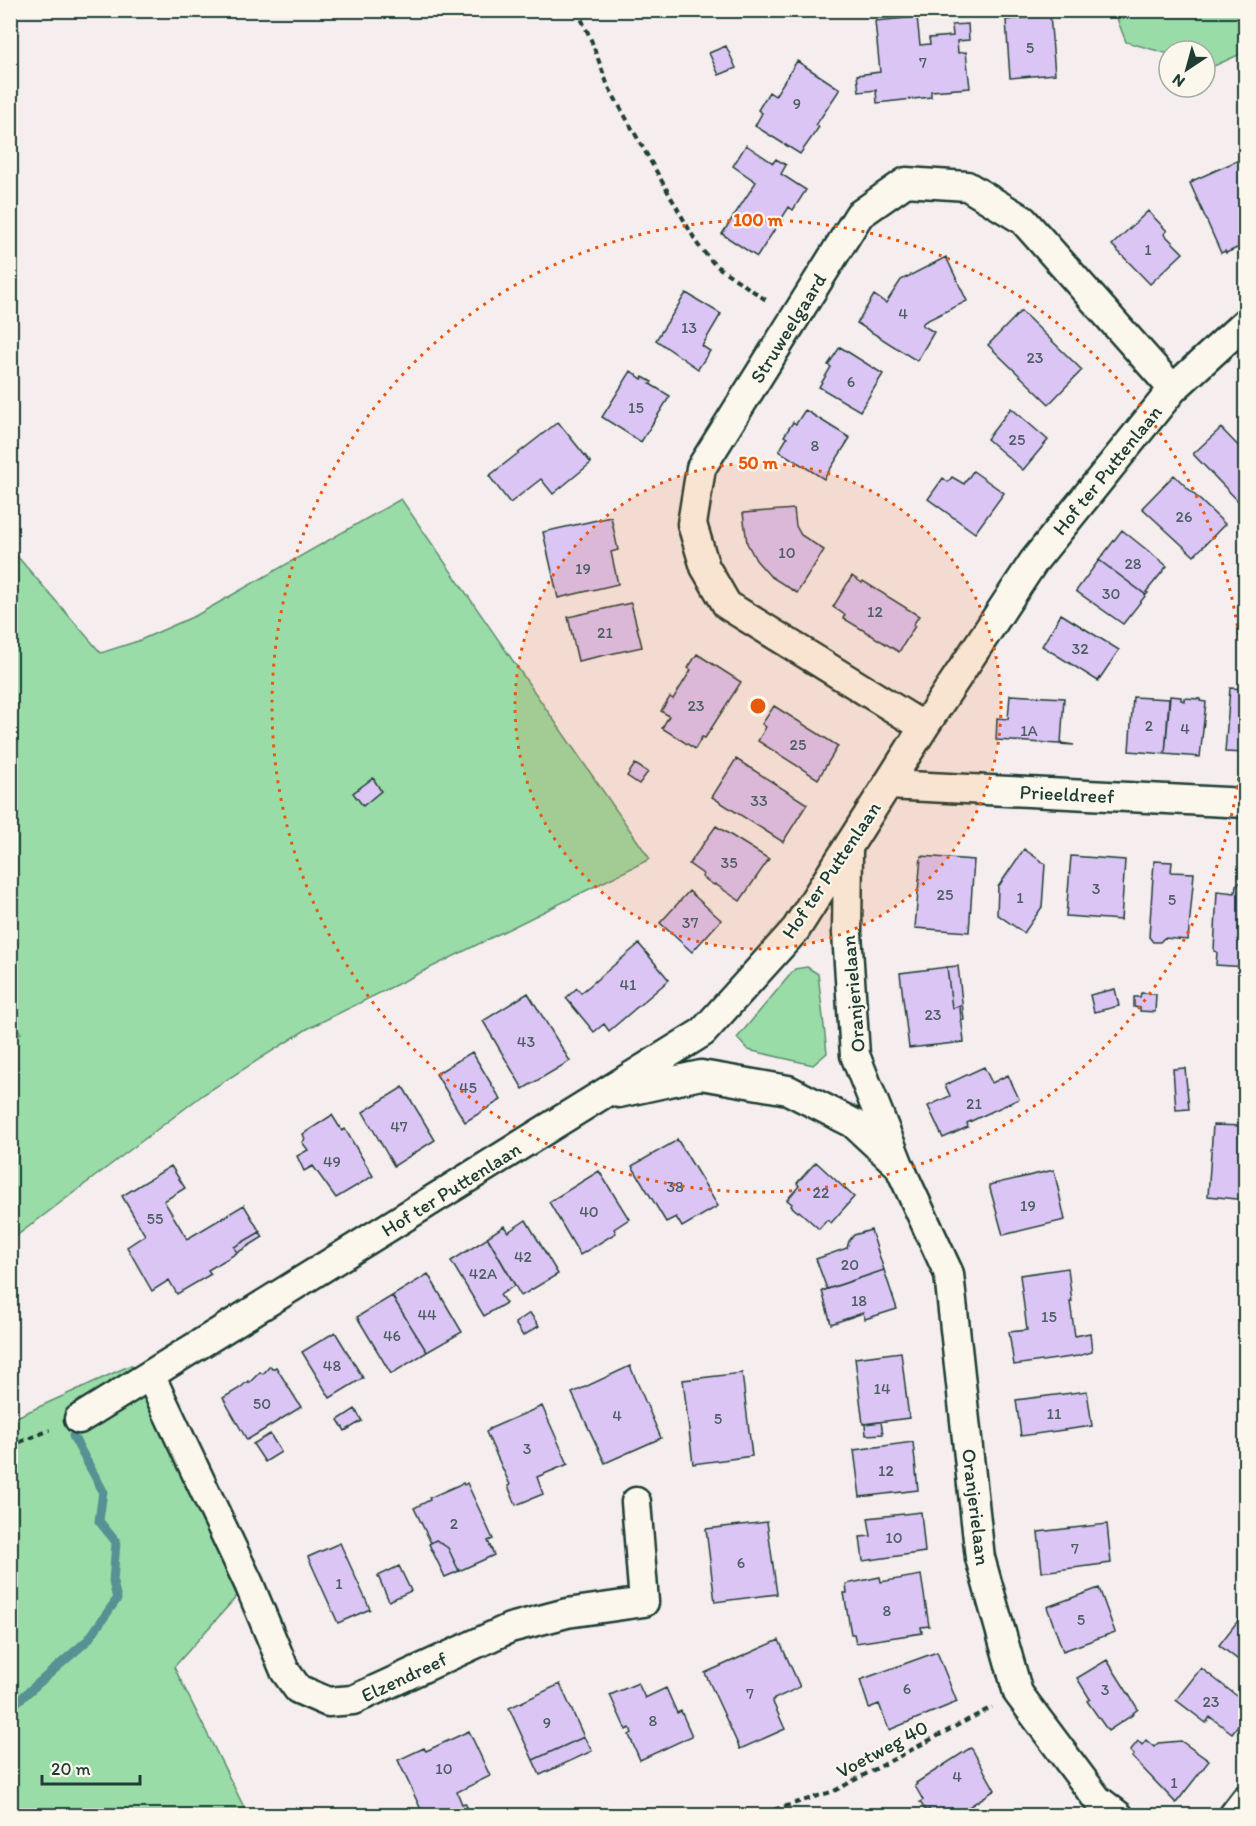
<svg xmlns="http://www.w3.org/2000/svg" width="1256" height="1826" viewBox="0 0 1256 1826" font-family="Itim,sans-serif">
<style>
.green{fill:#99dca8;stroke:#5c8c6e;stroke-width:1.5}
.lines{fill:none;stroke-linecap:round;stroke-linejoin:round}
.stream{stroke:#569293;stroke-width:9}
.building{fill:#dbc5f5;stroke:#1f3d34;stroke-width:1.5}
.minor-casing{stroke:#1f3d34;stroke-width:33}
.path{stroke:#1f3d34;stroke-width:4;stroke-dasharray:6 4.5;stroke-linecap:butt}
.minor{stroke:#fbf7ec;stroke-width:28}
.ring{fill:none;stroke:#e8590c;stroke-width:3;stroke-dasharray:3 6}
.labels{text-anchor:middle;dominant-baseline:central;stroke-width:4.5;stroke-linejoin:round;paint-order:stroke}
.number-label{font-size:16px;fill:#4e5f64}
.street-label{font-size:20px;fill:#1f3d34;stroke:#fbf7ec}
.centre{fill:#e8590c;stroke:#fbf7ec;stroke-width:3}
.ring-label{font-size:18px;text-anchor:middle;font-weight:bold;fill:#e8590c;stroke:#fbf7ec;stroke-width:4.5;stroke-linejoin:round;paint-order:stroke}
</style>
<rect width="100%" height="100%" fill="#f5edee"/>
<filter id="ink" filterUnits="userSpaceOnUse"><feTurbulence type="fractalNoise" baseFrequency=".0167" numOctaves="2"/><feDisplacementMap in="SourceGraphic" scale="12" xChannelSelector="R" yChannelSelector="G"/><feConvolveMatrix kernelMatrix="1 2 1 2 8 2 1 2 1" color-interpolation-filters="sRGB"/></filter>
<g filter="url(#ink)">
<path class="green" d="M 1114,11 L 1245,11 L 1245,52 L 1214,66 L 1205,64 L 1205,51 L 1169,51 L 1169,54 L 1126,42 Z
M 401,499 L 650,859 L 307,1029 L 204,1094 L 11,1240 L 11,1040 L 21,1033 L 10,1019 L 10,548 L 101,653 L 138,641 L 197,615 Z
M 807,967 L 818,974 L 827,1053 L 813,1065 L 748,1050 L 737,1038 L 795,969 Z
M 131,1365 L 237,1596 L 174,1667 L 248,1815 L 11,1815 L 10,1420 Z"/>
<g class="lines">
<path class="stream" d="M 10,1708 L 88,1640 L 117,1599 L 113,1582 L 116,1542 L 99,1521 L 103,1491 L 73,1436"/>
</g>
<path class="building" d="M 1050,15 L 1055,74 L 1010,78 L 1006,20 Z
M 917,17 L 920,45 L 930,44 L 929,38 L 953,36 L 952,25 L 968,24 L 969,40 L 957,41 L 958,53 L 966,52 L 970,88 L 931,91 L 931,97 L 877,103 L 876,90 L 859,92 L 857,75 L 880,72 L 875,21 Z
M 726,46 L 736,68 L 719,75 L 709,53 Z
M 797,61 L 840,89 L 816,125 L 819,127 L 800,154 L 755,126 L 762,113 L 758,110 L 769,92 L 775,96 Z
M 746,145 L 773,163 L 776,159 L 786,165 L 781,174 L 806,190 L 793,210 L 789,207 L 757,257 L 722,234 L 756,182 L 733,166 Z
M 1239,160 L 1246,173 L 1246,244 L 1226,253 L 1225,251 L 1221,253 L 1190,183 L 1193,182 L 1192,181 Z
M 1148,211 L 1167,231 L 1164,234 L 1183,253 L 1150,284 L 1112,245 Z
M 946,257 L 967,301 L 924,322 L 922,325 L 934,332 L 917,361 L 857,323 L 874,295 L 886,303 L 901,280 Z
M 686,293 L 721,314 L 702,346 L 710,351 L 698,369 L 656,340 Z
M 1021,311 L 1082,370 L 1049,404 L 988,345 Z
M 840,347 L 883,374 L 860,411 L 819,387 L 831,367 L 828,365 Z
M 631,371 L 642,379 L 643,377 L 652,382 L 650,384 L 670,396 L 641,442 L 602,417 Z
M 1011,408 L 1048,440 L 1023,470 L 987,439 Z
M 805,410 L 850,438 L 824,479 L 779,451 L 787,438 L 784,436 L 793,422 L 796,424 Z
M 558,422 L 591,463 L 553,494 L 541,479 L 510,503 L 489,476 Z
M 1221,428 L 1246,454 L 1246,500 L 1241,504 L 1193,454 Z
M 973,471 L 1004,493 L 975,533 L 928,499 L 943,478 L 948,482 L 952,477 L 964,484 Z
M 1174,475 L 1225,524 L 1194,556 L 1142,508 Z
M 794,509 L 796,526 L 801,535 L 824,550 L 797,593 L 770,576 L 756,560 L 747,543 L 743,513 Z
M 611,517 L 618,550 L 611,552 L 618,584 L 558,598 L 543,532 Z
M 1122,530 L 1167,566 L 1146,592 L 1148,593 L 1146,595 L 1099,560 Z
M 1099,560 L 1146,595 L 1123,624 L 1076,591 Z
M 852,576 L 862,583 L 863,581 L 919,616 L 913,625 L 915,626 L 899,652 L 843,618 L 845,615 L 833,607 Z
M 631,603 L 642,647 L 578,661 L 568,617 Z
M 1061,614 L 1119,650 L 1098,681 L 1042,646 Z
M 697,654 L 741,682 L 705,738 L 702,737 L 695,749 L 662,728 L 669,716 L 661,711 L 670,697 L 673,699 L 691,670 L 688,668 Z
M 1230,688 L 1246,689 L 1246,753 L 1225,752 Z
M 1010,695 L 1064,698 L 1061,743 L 1074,745 L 996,740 L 997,718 L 1008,719 Z
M 1170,696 L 1181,697 L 1181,700 L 1184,701 L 1184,698 L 1200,699 L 1200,701 L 1206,702 L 1200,757 L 1165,754 Z
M 1133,697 L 1169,699 L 1165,754 L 1129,751 Z
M 774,706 L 838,746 L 818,779 L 758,741 L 766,727 L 762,724 Z
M 736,759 L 807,804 L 783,842 L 712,797 Z
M 635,764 L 648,772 L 639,784 L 627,776 Z
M 373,778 L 381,791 L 363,806 L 353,793 Z
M 716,826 L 769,859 L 740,901 L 715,884 L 714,885 L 702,877 L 703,874 L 689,864 Z
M 1024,849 L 1045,864 L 1042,907 L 1024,933 L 997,914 L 998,887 Z
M 921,856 L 974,860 L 969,932 L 915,928 Z
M 1071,856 L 1125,860 L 1121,920 L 1066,916 Z
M 1154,861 L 1172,862 L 1171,872 L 1194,873 L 1188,940 L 1164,938 L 1160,942 L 1153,942 L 1149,937 Z
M 1246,879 L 1246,967 L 1216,965 L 1217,952 L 1214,951 L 1217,891 L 1235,893 L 1236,885 Z
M 689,891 L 721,920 L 692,952 L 660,923 Z
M 639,944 L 669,980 L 609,1031 L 604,1024 L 594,1032 L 566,998 L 577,988 L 581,993 Z
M 958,966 L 964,1020 L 961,1021 L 960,1006 L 952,1008 L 947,967 Z
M 947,967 L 952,1008 L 960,1006 L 964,1042 L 909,1048 L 900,973 Z
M 1115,989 L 1119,1006 L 1094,1012 L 1090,995 Z
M 528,993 L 570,1061 L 523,1089 L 483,1021 Z
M 1141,993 L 1156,994 L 1155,1012 L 1140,1011 L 1140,1008 L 1134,1007 L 1134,997 L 1140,997 Z
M 472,1052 L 501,1100 L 465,1122 L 436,1074 Z
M 984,1067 L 992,1083 L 1008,1075 L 1019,1099 L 967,1123 L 968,1127 L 943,1138 L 928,1106 L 950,1096 L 945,1085 Z
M 1185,1068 L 1189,1109 L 1176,1110 L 1173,1069 Z
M 403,1087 L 435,1140 L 394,1166 L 363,1112 Z
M 332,1115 L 342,1131 L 345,1129 L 373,1176 L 336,1198 L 313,1166 L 304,1171 L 297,1156 L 308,1150 L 302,1142 L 305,1139 L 303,1134 Z
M 1213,1125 L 1246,1126 L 1246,1200 L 1208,1196 Z
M 677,1139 L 718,1206 L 682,1227 L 676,1217 L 666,1222 L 632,1166 L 676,1141 Z
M 816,1162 L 854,1197 L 831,1223 L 827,1220 L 819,1229 L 799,1211 L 798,1212 L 791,1206 L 792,1204 L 787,1200 L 799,1186 L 797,1183 Z
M 171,1166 L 185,1188 L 164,1201 L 187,1239 L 244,1205 L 260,1232 L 234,1247 L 237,1253 L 208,1270 L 211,1274 L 177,1294 L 169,1280 L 152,1291 L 127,1247 L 145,1235 L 122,1196 Z
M 1054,1170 L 1065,1220 L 1003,1235 L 989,1185 Z
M 599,1171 L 629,1219 L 614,1229 L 616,1233 L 580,1255 L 549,1202 Z
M 526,1220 L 558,1274 L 521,1296 L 487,1237 L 504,1226 L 508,1232 Z
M 871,1230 L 884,1270 L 827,1289 L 816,1259 L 847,1248 L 849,1241 L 854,1235 Z
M 260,1232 L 263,1237 L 237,1253 L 234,1247 Z
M 488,1238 L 515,1285 L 500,1295 L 506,1303 L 484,1316 L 451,1261 Z
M 1068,1268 L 1072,1302 L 1070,1302 L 1075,1336 L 1090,1333 L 1092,1352 L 1078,1356 L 1014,1365 L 1009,1332 L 1027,1330 L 1020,1275 Z
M 884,1270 L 897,1309 L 865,1319 L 863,1313 L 831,1324 L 822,1291 Z
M 428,1274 L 462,1332 L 427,1352 L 392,1296 Z
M 392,1296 L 427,1352 L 391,1374 L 357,1317 Z
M 530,1313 L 539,1326 L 523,1336 L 515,1323 Z
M 335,1332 L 363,1378 L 330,1398 L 302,1352 Z
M 901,1352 L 909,1418 L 863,1424 L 855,1358 Z
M 270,1366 L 272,1369 L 276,1367 L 301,1407 L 247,1440 L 223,1398 L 240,1388 L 248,1381 L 249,1383 L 260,1372 L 263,1374 Z
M 630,1366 L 661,1438 L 605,1463 L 572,1393 Z
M 742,1373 L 752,1456 L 693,1464 L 683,1380 Z
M 1087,1391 L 1092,1426 L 1021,1436 L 1016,1400 Z
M 542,1406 L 568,1464 L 537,1477 L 543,1494 L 516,1505 L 508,1486 L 510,1485 L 486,1432 L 489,1430 L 489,1429 Z
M 355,1409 L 362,1421 L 345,1431 L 338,1420 Z
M 881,1422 L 883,1434 L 866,1435 L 865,1424 Z
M 270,1434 L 281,1452 L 265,1462 L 253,1444 Z
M 913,1442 L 918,1490 L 860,1497 L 854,1450 Z
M 463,1483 L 464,1485 L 467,1483 L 493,1539 L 488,1541 L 494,1555 L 459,1571 L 448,1548 L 436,1540 L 431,1543 L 414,1508 L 430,1500 L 429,1498 Z
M 921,1512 L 925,1552 L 863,1561 L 860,1537 L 871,1536 L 868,1518 Z
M 767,1522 L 777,1594 L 715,1602 L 706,1529 Z
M 1107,1524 L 1111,1563 L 1042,1572 L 1038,1532 Z
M 436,1540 L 448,1548 L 459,1571 L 445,1577 L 429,1544 Z
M 340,1543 L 370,1609 L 338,1623 L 308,1557 Z
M 399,1566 L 411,1591 L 389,1601 L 378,1576 Z
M 921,1575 L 929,1626 L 921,1627 L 922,1633 L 856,1643 L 854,1634 L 851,1634 L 844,1593 L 847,1593 L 846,1584 L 880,1577 L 881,1582 Z
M 1099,1588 L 1115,1632 L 1063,1651 L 1047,1607 Z
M 1244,1613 L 1246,1614 L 1246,1666 L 1219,1645 Z
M 779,1640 L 800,1687 L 772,1700 L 785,1729 L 740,1749 L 705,1673 Z
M 937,1652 L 957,1702 L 889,1730 L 879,1704 L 869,1708 L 860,1680 Z
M 1107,1660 L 1138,1709 L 1133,1713 L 1134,1714 L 1108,1731 L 1087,1701 L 1090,1699 L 1077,1678 Z
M 1201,1668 L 1246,1703 L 1246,1715 L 1232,1733 L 1210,1717 L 1206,1723 L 1176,1700 Z
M 638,1683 L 645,1698 L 666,1688 L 677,1713 L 681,1711 L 692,1736 L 640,1760 L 629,1735 L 632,1733 L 630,1728 L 626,1730 L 610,1695 Z
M 560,1684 L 584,1737 L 533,1760 L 509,1708 Z
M 469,1731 L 490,1776 L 457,1792 L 462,1804 L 465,1803 L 469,1811 L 458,1816 L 424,1816 L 398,1760 L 424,1748 L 426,1751 Z
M 584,1737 L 592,1751 L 540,1775 L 533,1760 Z
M 1146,1740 L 1154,1747 L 1158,1743 L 1181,1741 L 1209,1761 L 1176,1803 L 1132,1757 L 1134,1755 L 1130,1751 L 1138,1741 L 1142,1745 Z
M 970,1748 L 972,1749 L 995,1790 L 955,1816 L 933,1816 L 929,1809 L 926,1811 L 920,1802 L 923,1800 L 915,1786 L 917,1784 L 916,1783 Z"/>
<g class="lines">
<defs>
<path id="minor" d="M 924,727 L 727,605 L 705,567 L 692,524 L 701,468 L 859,215 L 906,182 L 967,186 L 1023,220 L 1173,389
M 888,785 L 1246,803
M 848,848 L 847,933 L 855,1055 L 900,1168 L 949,1274 L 980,1558 L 1018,1693 L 1097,1799 L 1119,1816
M 619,1093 L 701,1075 L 788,1090 L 853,1123 L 895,1162
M 150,1375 L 249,1584 L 285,1671 L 298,1689 L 328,1702 L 353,1700 L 510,1628 L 567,1613 L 644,1602 L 636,1502
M 79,1419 L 703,1032 L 796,929 L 924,727 L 1034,561 L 1173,389 L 1246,322
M 1233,1816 L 1246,1799"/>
</defs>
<use href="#minor" class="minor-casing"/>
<path class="path" d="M 577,10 L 590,37 L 608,86 L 698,245 L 715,265 L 769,302
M 10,1446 L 50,1430
M 754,1816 L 834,1791 L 992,1707"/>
<use href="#minor" class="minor"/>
</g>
</g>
<circle cx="758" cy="706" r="243" fill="#e8590c" fill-opacity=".12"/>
<g class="ring">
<circle cx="758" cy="706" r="243"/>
<circle cx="758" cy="706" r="486"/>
</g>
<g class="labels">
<g class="number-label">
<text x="1030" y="47">5</text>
<text x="923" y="62">7</text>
<text x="797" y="103">9</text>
<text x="1148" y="249">1</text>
<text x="903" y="313">4</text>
<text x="689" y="327">13</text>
<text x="1035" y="357">23</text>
<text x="851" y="381">6</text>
<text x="636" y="407">15</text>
<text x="1017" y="439">25</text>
<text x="815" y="445">8</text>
<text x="1184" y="516">26</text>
<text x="787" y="552">10</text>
<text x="1133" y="563">28</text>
<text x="583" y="568">19</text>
<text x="1111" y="593">30</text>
<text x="875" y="611">12</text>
<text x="605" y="632">21</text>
<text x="1080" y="648">32</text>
<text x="696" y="705">23</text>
<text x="1149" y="725">2</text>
<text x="1185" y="728">4</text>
<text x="1029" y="730">1A</text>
<text x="798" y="744">25</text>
<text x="759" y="800">33</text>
<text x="729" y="862">35</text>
<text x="1096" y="888">3</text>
<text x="945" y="894">25</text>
<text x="1020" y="897">1</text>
<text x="1172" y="899">5</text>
<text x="690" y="922">37</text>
<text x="628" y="984">41</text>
<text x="933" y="1014">23</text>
<text x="526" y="1041">43</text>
<text x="468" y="1087">45</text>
<text x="974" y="1103">21</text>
<text x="399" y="1126">47</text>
<text x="332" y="1161">49</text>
<text x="675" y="1186">38</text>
<text x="821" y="1192">22</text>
<text x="1028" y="1205">19</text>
<text x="589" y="1211">40</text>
<text x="155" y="1218">55</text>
<text x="523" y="1256">42</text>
<text x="850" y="1264">20</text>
<text x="483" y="1273">42A</text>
<text x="859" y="1300">18</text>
<text x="427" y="1314">44</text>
<text x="1049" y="1316">15</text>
<text x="392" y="1335">46</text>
<text x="332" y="1365">48</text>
<text x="882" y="1388">14</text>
<text x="262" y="1403">50</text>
<text x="1054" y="1413">11</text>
<text x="617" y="1415">4</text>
<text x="718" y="1418">5</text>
<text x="527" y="1448">3</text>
<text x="886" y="1470">12</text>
<text x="454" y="1523">2</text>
<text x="894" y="1537">10</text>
<text x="1075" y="1548">7</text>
<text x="741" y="1562">6</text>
<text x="339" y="1583">1</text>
<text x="887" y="1610">8</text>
<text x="1081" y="1619">5</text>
<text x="907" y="1688">6</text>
<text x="1105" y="1689">3</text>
<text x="750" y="1693">7</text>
<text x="1211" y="1701">23</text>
<text x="653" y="1720">8</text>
<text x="547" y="1722">9</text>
<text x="444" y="1768">10</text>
<text x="957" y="1776">4</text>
<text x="1174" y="1782">1</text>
</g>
<g class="street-label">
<text transform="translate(788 328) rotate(-58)">Struweelgaard</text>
<text transform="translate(1107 470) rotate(-51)">Hof ter Puttenlaan</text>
<text transform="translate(1067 794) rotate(3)">Prieeldreef</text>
<text transform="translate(831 870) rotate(-56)">Hof ter Puttenlaan</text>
<text transform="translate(853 994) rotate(-95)">Oranjerielaan</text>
<text transform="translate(451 1189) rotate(-32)">Hof ter Puttenlaan</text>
<text transform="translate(976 1507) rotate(83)">Oranjerielaan</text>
<text transform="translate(404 1677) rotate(-25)">Elzendreef</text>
<text transform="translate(882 1749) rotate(-28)">Voetweg 40</text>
</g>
</g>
<circle cx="758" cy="706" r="9" class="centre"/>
<g class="ring-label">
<text x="758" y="226">100 m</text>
<text x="758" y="469">50 m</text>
</g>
<rect width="1256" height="1826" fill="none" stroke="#fbf7ec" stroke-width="36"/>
<rect x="18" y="18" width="1220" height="1790" fill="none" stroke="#1f3d34" stroke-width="2" filter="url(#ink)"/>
<g transform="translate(1187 69) rotate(216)"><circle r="28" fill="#fbf7ec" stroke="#a3ada2" stroke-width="1.5"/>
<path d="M0-4.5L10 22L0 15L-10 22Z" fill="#1f3d34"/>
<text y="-9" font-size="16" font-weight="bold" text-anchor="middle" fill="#1f3d34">N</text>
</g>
<path d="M42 1775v9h98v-9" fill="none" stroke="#1f3d34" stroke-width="3"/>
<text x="51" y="1775" font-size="18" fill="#1f3d34" stroke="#fbf7ec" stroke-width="4.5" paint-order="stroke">20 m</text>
</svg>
